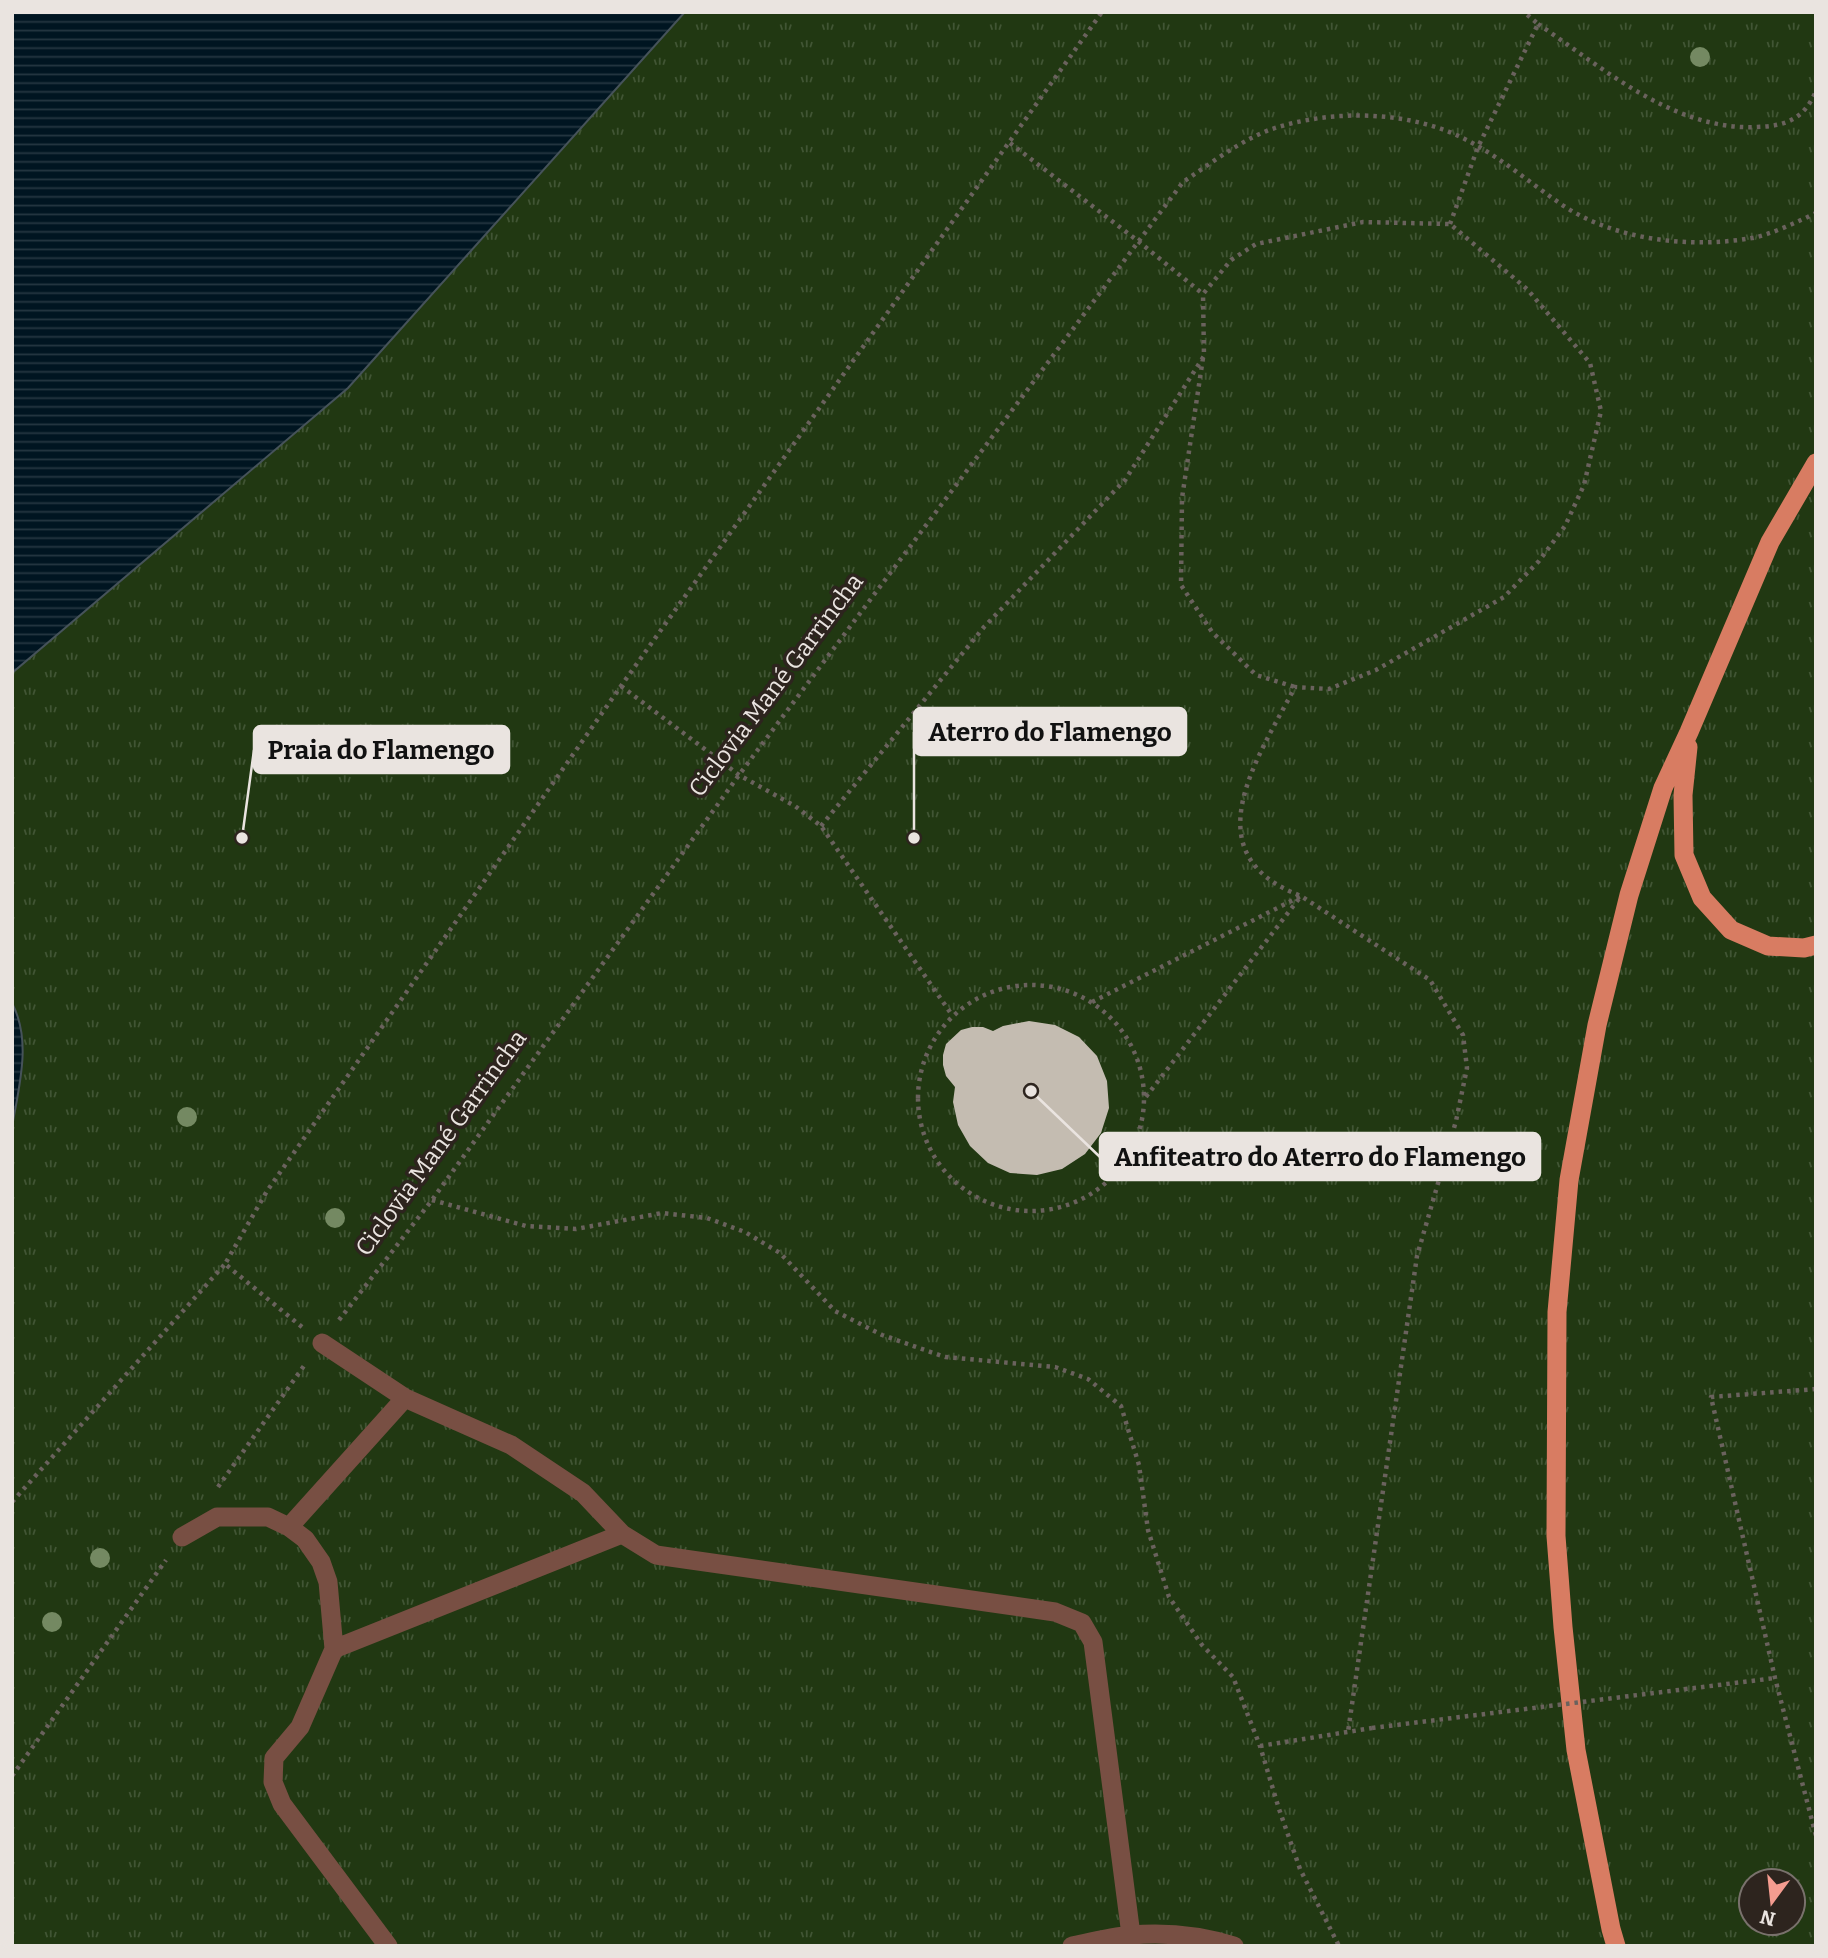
<svg xmlns="http://www.w3.org/2000/svg" width="1828" height="1958" viewBox="0 0 1828 1958" font-family="Bitter,serif">
<style>
.park{fill:url(#park-tufts);fill-rule:evenodd}
.water{fill:url(#water-rules);stroke:#46535a;stroke-width:2}
.building{fill:#c4bcb1}
.lines{fill:none;stroke-linecap:round;stroke-linejoin:round}
.path{stroke:#6a625d;stroke-width:4.5;stroke-dasharray:3.5 5;stroke-linecap:butt}
.service{stroke:#784f43;stroke-width:19}
.trunk{stroke:#d87c62;stroke-width:19}
.path-bridge{stroke:#6a625d;stroke-width:4.5;stroke-dasharray:3.5 5;stroke-linecap:butt}
.tree{fill:#748962}
.labels{text-anchor:middle;dominant-baseline:central;stroke-width:7;stroke-linejoin:round;paint-order:stroke}
.street-label{font-size:24px;fill:#eae4e0;stroke:#2d241e}
.leader{fill:none;stroke:#eae4e0;stroke-width:2.5}
.callout-dot{fill:#eae4e0;stroke:#2d241e;stroke-width:2.5}
.callout{fill:#eae4e0;stroke:#eae4e0;stroke-width:2.5}
.callout-label{font-size:26px;text-anchor:middle;font-weight:bold;fill:#111}
</style>
<defs>
<pattern id="park-tufts" width="24" height="20" patternUnits="userSpaceOnUse" patternTransform="scale(1.75)"><rect width="24" height="20" fill="#213812"/><path d="M3 7l-1-3M5 7V3M7 7l1-3M15 17l-1-3M17 17v-4M19 17l1-3" fill="none" stroke="#415534"/></pattern>
<pattern id="water-rules" width="6" height="5" patternUnits="userSpaceOnUse" patternTransform="scale(1.75)"><rect width="6" height="5" fill="#001521"/><path d="M0 2.5h6" fill="none" stroke="#253741"/></pattern>
</defs>
<rect width="100%" height="100%" fill="#2d241e"/>
<path class="park" d="M 685,12 L 1816,12 L 1816,1946 L 12,1946 L 12,1127 C 19,1086 32,1041 12,1003 L 12,673 L 348,388 ZM 1751,1881 L 1793,1881 L 1793,1923 L 1751,1923 Z"/>
<path class="water" d="M 12,12 L 685,12 L 348,388 L 12,673 Z
M 12,1003 C 32,1041 19,1086 12,1127 Z"/>
<path class="building" d="M 1029,1021 L 1055,1025 L 1079,1037 L 1097,1056 L 1107,1081 L 1109,1108 L 1101,1133 L 1085,1154 L 1062,1169 L 1037,1175 L 1010,1173 L 988,1163 L 970,1146 L 958,1125 L 953,1102 L 955,1087 L 946,1076 L 943,1065 L 943,1055 L 946,1044 L 961,1030 L 972,1027 L 983,1027 L 993,1031 L 1003,1026 Z"/>
<g class="lines">
<path class="path" d="M 1538,24 C 1603,68 1674,131 1757,127 C 1786,126 1804,119 1816,91
M 1010,143 L 1138,241 L 1203,294
M 1450,224 L 1478,147 L 1538,24 L 1524,12
M 1203,358 L 1182,498 L 1181,585 L 1212,632 L 1256,675 L 1295,687
M 621,686 L 739,775 L 795,806 L 821,826 L 952,1015
M 821,826 L 984,627 L 1125,480 L 1204,356 L 1203,294 L 1231,260 L 1256,244 L 1363,222 L 1450,224 L 1527,289 L 1590,363 L 1601,411 L 1584,485 L 1565,526 L 1539,561 L 1504,597 L 1376,670 L 1329,689 L 1295,687 C 1258,758 1190,854 1301,896 L 1430,980 L 1463,1035 L 1467,1068 L 1456,1121 L 1417,1256 L 1348,1732
M918 1098a113 113 0 1 1 226 0a113 113 0 1 1-226 0Z
M 1092,1002 L 1301,896 L 1145,1098
M 432,1200 L 526,1226 L 576,1229 L 662,1213 L 707,1218 L 745,1232 L 780,1253 L 835,1311 L 882,1335 L 945,1357 L 1055,1367 L 1088,1379 L 1121,1406 L 1139,1465 L 1148,1530 L 1169,1597 L 1202,1645 L 1233,1677 L 1260,1746 L 1279,1809 L 1300,1869 L 1339,1946
M 339,1320 L 432,1200 L 739,775 L 1183,182 C 1210,164 1238,142 1269,130 C 1324,111 1392,110 1447,131 C 1488,147 1522,177 1558,202 C 1611,240 1689,249 1752,238 C 1770,235 1799,221 1816,213
M 302,1327 L 225,1264 L 267,1191 L 621,686 L 1102,12
M 1816,1389 L 1711,1397 L 1775,1678 L 1816,1836
M 218,1487 L 306,1363
M 12,1502 L 225,1264
M 1260,1746 L 1372,1728
M 12,1776 L 166,1560"/>
<path class="service" d="M 322,1343 L 405,1398 L 511,1445 L 583,1493 L 622,1534 L 656,1555 L 1055,1612 L 1082,1623 L 1093,1642 L 1131,1935
M 289,1527 L 405,1398
M 182,1537 L 217,1517 L 268,1517 L 289,1527 L 305,1539 L 321,1562 L 328,1582 L 334,1649 L 300,1727 L 274,1758 L 273,1782 L 282,1804 L 388,1946
M 334,1649 L 622,1534
M 1072,1946 C 1091,1942 1111,1937 1131,1935 C 1165,1932 1202,1936 1234,1946"/>
<path class="trunk" d="M 1688,747 L 1683,795 L 1684,855 L 1702,898 L 1731,930 L 1768,946 L 1804,948 L 1816,945
M 1616,1946 L 1611,1929 L 1576,1750 L 1563,1627 L 1556,1536 L 1557,1312 L 1569,1180 L 1597,1025 L 1629,895 L 1663,788 L 1689,732 L 1770,542 L 1816,463"/>
<path class="path-bridge" d="M 1372,1728 L 1775,1678"/>
</g>
<g class="tree">
<circle cx="1700" cy="57" r="10"/>
<circle cx="187" cy="1117" r="10"/>
<circle cx="335" cy="1218" r="10"/>
<circle cx="100" cy="1558" r="10"/>
<circle cx="52" cy="1622" r="10"/>
</g>
<g class="labels">
<g class="street-label">
<text transform="translate(776 685) rotate(-53)">Ciclovia Mané Garrincha</text>
<text transform="translate(441 1143) rotate(-54)">Ciclovia Mané Garrincha</text>
</g>
</g>
<path class="leader" d="M914 838L914 732M242 838L254 750M1031 1091L1100 1157"/>
<g class="callout-dot">
<circle cx="914" cy="838" r="7"/>
<circle cx="242" cy="838" r="7"/>
<circle cx="1031" cy="1091" r="7"/>
</g>
<g class="callout">
<rect x="914" y="708" width="272" height="47" rx="7"/>
<rect x="254" y="726" width="255" height="47" rx="7"/>
<rect x="1100" y="1133" width="440" height="47" rx="7"/>
</g>
<g class="callout-label">
<text x="1050" y="741">Aterro do Flamengo</text>
<text x="381" y="759">Praia do Flamengo</text>
<text x="1320" y="1166">Anfiteatro do Aterro do Flamengo</text>
</g>
<rect width="1828" height="1958" fill="none" stroke="#eae4e0" stroke-width="28"/>
<g transform="translate(1772 1902) rotate(195)"><circle r="33" fill="#2d241e" stroke="#79716c" stroke-width="2"/>
<path d="M0-5L12 26L0 18L-12 26Z" fill="#f59c90"/>
<text y="-10" font-size="19" font-weight="bold" text-anchor="middle" fill="#eae4e0">N</text>
</g>
</svg>
